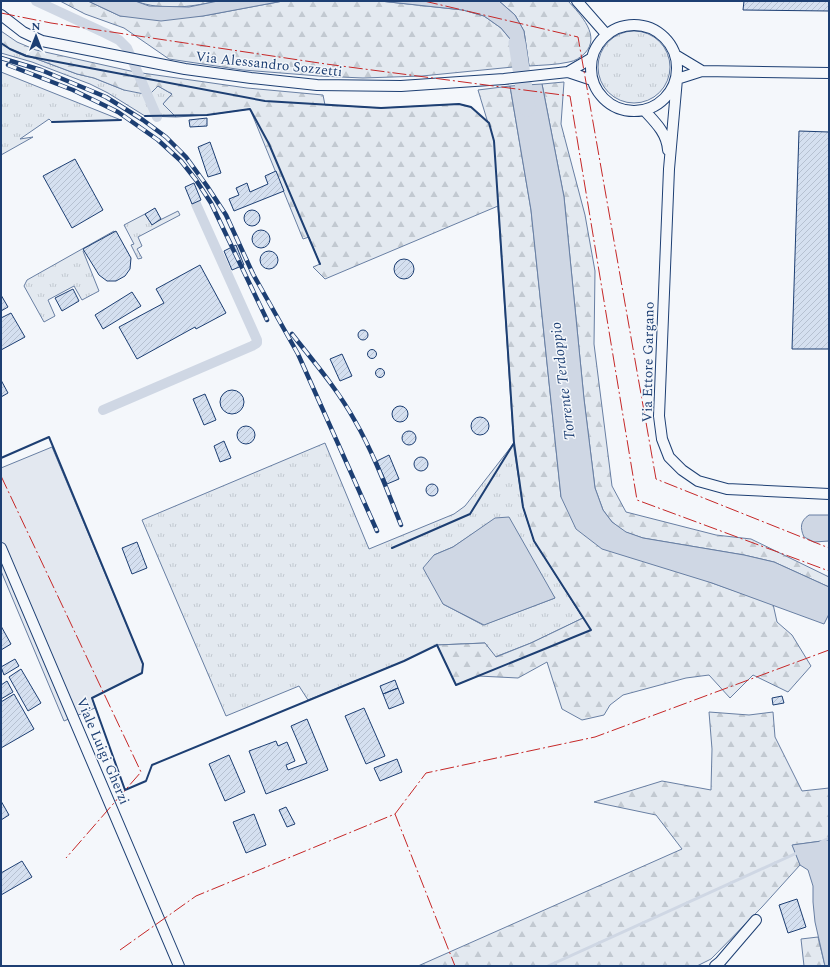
<svg xmlns="http://www.w3.org/2000/svg" width="830" height="967" viewBox="0 0 830 967" font-family="Spectral,serif">
<style>
.grass{fill:url(#grass-tufts);stroke:#687fa3;fill-rule:evenodd}
.forest{fill:url(#forest-firs);stroke:#687fa3}
.parking{fill:#e3e8f0;stroke:#687fa3}
.water{fill:#cfd7e4;stroke:#687fa3}
.lines{fill:none;stroke-linecap:round;stroke-linejoin:round}
.stream{stroke:#cfd7e4;stroke-width:3}
.canal{stroke:#cfd7e4;stroke-width:10}
.river{stroke:#cfd7e4;stroke-width:17}
.building{fill:url(#building-hatch);stroke:#1d3f73}
.minor-casing{stroke:#1d3f73;stroke-width:12}
.minor{stroke:#f4f7fb;stroke-width:10}
.rail-casing{stroke:#1d3f73;stroke-width:4.5}
.rail{stroke:#f4f7fb;stroke-width:3;stroke-dasharray:9;stroke-linecap:butt}
.wall{stroke:#1d3f73;stroke-width:2}
.power{stroke:#c62828;stroke-width:1;stroke-dasharray:14 3 2 3;stroke-linecap:butt}
.labels{text-anchor:middle;dominant-baseline:central;stroke-width:3;stroke-linejoin:round;paint-order:stroke}
.street-label{font-size:14px;fill:#1d3f73;stroke:#f4f7fb}
.water-label{font-size:15px;font-style:italic;fill:#1d3f73;stroke:#f4f7fb}
</style>
<defs>
<pattern id="grass-tufts" width="24" height="20" patternUnits="userSpaceOnUse"><rect width="24" height="20" fill="#e3e9f0"/><path d="M3 7l-1-3M5 7V3M7 7l1-3M15 17l-1-3M17 17v-4M19 17l1-3" fill="none" stroke="#c2c9d1"/></pattern>
<pattern id="forest-firs" width="22" height="20" patternUnits="userSpaceOnUse"><rect width="22" height="20" fill="#e3e9f0"/><path d="M5 1l3.5 6h-7zM16 11l3.5 6h-7z" fill="#c2c9d1"/></pattern>
<pattern id="building-hatch" width="6" height="6" patternUnits="userSpaceOnUse"><rect width="6" height="6" fill="#d5e0f0"/><path d="M-1 1l2-2M0 6l6-6M5 7l2-2" fill="none" stroke="#b6c1d1"/></pattern>
</defs>
<rect width="100%" height="100%" fill="#f4f7fb"/>
<path class="grass" d="M598 67a36 36 0 1 1 72 0a36 36 0 1 1-72 0Z
M 1,43 L 10,49 L 77,74 L 94,78 L 124,90 L 158,86 L 172,94 L 163,104 L 176,117 L 145,116 L 108,93 L 90,84 L 32,62 L 1,53 Z
M 1,72 L 121,120 L 52,122 L 49,119 L 20,139 L 33,137 L 1,155 Z
M 178,211 L 180,215 L 138,237 L 142,246 L 137,249 L 142,258 L 138,259 L 131,245 L 134,244 L 124,225 L 145,214 L 152,224 Z
M 114,231 L 115,232 L 83,251 L 99,291 L 82,300 L 74,286 L 48,300 L 55,316 L 44,322 L 24,286 L 27,280 Z
M 325,443 L 369,549 L 454,514 L 465,506 L 514,443 L 523,507 L 534,541 L 583,618 L 531,643 L 495,657 L 485,643 L 437,645 L 404,661 L 308,700 L 299,686 L 226,716 L 142,520 ZM 495,519 L 555,598 L 483,625 L 443,604 L 434,555 L 453,547 Z"/>
<path class="forest" d="M 60,1 L 88,1 L 120,16 L 203,16 L 283,1 L 380,1 L 463,10 L 484,16 L 501,28 L 511,40 L 513,67 L 422,76 L 363,78 L 319,76 L 243,70 L 169,59 L 124,28 L 85,14 Z
M 135,1 L 218,1 C 190,7 163,11 135,1 Z
M 499,1 L 568,1 C 581,15 601,36 585,53 C 580,58 575,61 569,62 C 556,65 542,65 529,66 L 524,31 L 515,15 Z
M 1,31 L 17,42 L 36,50 L 135,72 L 247,88 L 323,95 L 325,105 L 381,108 L 459,104 L 471,107 L 488,123 L 478,90 L 510,86 L 531,210 L 561,497 L 712,583 L 773,604 L 777,622 L 792,635 L 811,666 L 788,692 L 753,675 L 730,698 L 709,675 L 686,678 L 623,695 L 610,705 L 604,715 L 582,720 L 562,709 L 547,662 L 518,678 L 478,676 L 456,685 L 437,645 L 485,643 L 496,657 L 531,643 L 583,618 L 534,541 L 523,507 L 514,449 L 498,206 L 325,279 L 313,267 L 320,264 L 309,237 L 303,239 L 250,109 L 207,115 L 176,117 L 163,104 L 172,94 L 158,86 L 149,95 L 124,90 L 94,78 L 77,74 L 10,49 L 1,43 Z
M 564,82 L 561,124 L 585,215 L 595,271 L 594,344 L 612,486 L 626,512 L 716,535 L 751,539 L 829,577 L 829,587 L 774,562 L 744,555 L 643,538 L 625,532 L 612,522 L 603,510 L 595,488 L 584,399 L 564,197 L 542,84 Z
M 709,712 L 749,715 L 773,712 L 775,737 L 802,791 L 829,788 L 829,840 L 793,845 L 800,865 L 762,907 L 711,959 L 697,966 L 418,966 L 682,849 L 656,815 L 594,802 L 662,781 L 711,790 L 712,749 Z
M 818,937 L 825,966 L 804,966 L 801,939 Z"/>
<path class="parking" d="M 52,447 L 143,664 L 142,673 L 92,698 L 95,708 L 64,721 L 1,571 L 1,468 Z"/>
<path class="water" d="M 88,1 L 135,1 L 149,6 L 189,7 L 218,1 L 283,1 L 203,16 L 161,21 L 120,16 Z
M 380,1 L 499,1 L 515,15 L 524,31 L 529,66 L 513,67 L 511,40 L 501,28 L 484,16 L 463,10 Z
M 542,84 L 564,197 L 584,399 L 595,488 L 603,510 L 612,522 L 626,532 L 643,538 L 744,555 L 774,562 L 829,587 L 829,614 L 824,624 L 712,583 L 602,549 L 576,529 L 561,497 L 531,210 L 510,86 Z
M 809,515 L 829,515 L 829,541 L 814,542 L 804,537 C 800,528 800,521 809,515 Z
M 509,517 L 555,598 L 484,625 L 443,604 L 423,568 L 434,555 L 453,547 L 495,518 Z
M 829,840 L 829,966 L 825,966 L 815,922 L 813,902 L 813,886 L 808,870 L 800,865 L 792,845 Z"/>
<g class="lines">
<path class="stream" d="M 821,842 L 829,838
M 548,966 L 799,852"/>
<path class="canal" d="M 36,1 L 105,33 L 119,40 L 127,48 L 157,117
M 103,410 L 252,346 L 257,343 L 257,340 L 196,204"/>
<path class="river" d="M 517,43 L 527,108"/>
</g>
<path class="building" d="M 744,1 L 829,1 L 829,11 L 743,10 Z
M 207,118 L 207,126 L 190,127 L 189,120 Z
M 799,131 L 829,132 L 829,349 L 792,349 Z
M 210,142 L 221,173 L 208,177 L 198,147 Z
M 75,159 L 103,210 L 72,228 L 43,176 Z
M 276,171 L 284,191 L 234,211 L 229,199 L 239,195 L 236,188 L 247,183 L 250,192 L 268,184 L 265,176 Z
M 194,183 L 201,200 L 192,204 L 185,187 Z
M 155,208 L 161,219 L 152,225 L 145,214 Z
M244 218a8 8 0 1 1 16 0a8 8 0 1 1-16 0Z
M252 239a9 9 0 1 1 18 0a9 9 0 1 1-18 0Z
M 116,231 L 131,258 L 130,269 L 125,276 L 116,281 L 107,281 L 99,275 L 83,249 Z
M 236,245 L 244,265 L 232,270 L 224,251 Z
M260 260a9 9 0 1 1 18 0a9 9 0 1 1-18 0Z
M394 269a10 10 0 1 1 20 0a10 10 0 1 1-20 0Z
M 200,265 L 226,313 L 196,329 L 195,327 L 137,359 L 119,327 L 164,303 L 156,289 Z
M 73,289 L 79,301 L 62,311 L 55,298 Z
M 132,292 L 141,306 L 103,329 L 95,315 Z
M 1,295 L 8,307 L 1,311 Z
M 11,313 L 25,337 L 1,350 L 1,318 Z
M358 335a5 5 0 1 1 10 0a5 5 0 1 1-10 0Z
M367.5 354a4.5 4.5 0 1 1 9 0a4.5 4.5 0 1 1-9 0Z
M 342,354 L 352,376 L 340,381 L 330,359 Z
M375.5 373a4.5 4.5 0 1 1 9 0a4.5 4.5 0 1 1-9 0Z
M 1,380 L 8,393 L 1,397 Z
M220 402a12 12 0 1 1 24 0a12 12 0 1 1-24 0Z
M 205,394 L 216,420 L 204,425 L 193,399 Z
M392 414a8 8 0 1 1 16 0a8 8 0 1 1-16 0Z
M471 426a9 9 0 1 1 18 0a9 9 0 1 1-18 0Z
M237 435a9 9 0 1 1 18 0a9 9 0 1 1-18 0Z
M402 438a7 7 0 1 1 14 0a7 7 0 1 1-14 0Z
M 224,441 L 231,458 L 220,462 L 214,446 Z
M 389,455 L 399,479 L 387,484 L 377,461 Z
M414 464a7 7 0 1 1 14 0a7 7 0 1 1-14 0Z
M426 490a6 6 0 1 1 12 0a6 6 0 1 1-12 0Z
M 137,542 L 147,568 L 132,574 L 122,548 Z
M 1,626 L 11,644 L 1,650 Z
M 15,659 L 19,666 L 4,675 L 1,667 Z
M 21,669 L 41,703 L 28,711 L 9,677 Z
M 395,680 L 398,688 L 383,694 L 380,686 Z
M 7,681 L 13,692 L 1,699 L 1,685 Z
M 398,688 L 404,703 L 389,709 L 383,694 Z
M 14,694 L 34,729 L 1,748 L 1,702 Z
M 782,696 L 784,703 L 773,705 L 772,698 Z
M 364,708 L 385,756 L 366,764 L 345,716 Z
M 307,719 L 328,770 L 266,794 L 249,751 L 276,741 L 278,746 L 287,742 L 295,761 L 286,765 L 288,770 L 307,763 L 291,726 Z
M 229,755 L 245,792 L 225,801 L 209,764 Z
M 397,759 L 402,772 L 380,781 L 374,768 Z
M 1,801 L 9,815 L 1,820 Z
M 286,807 L 295,824 L 287,827 L 279,810 Z
M 254,814 L 266,845 L 246,853 L 233,822 Z
M 22,861 L 32,877 L 1,895 L 1,873 Z
M 797,899 L 806,927 L 788,933 L 779,905 Z"/>
<g class="lines">
<defs>
<path id="minor" d="M 577,1 L 606,34
M 1,15 L 23,32 L 42,41 L 185,69 L 251,78 L 317,85 L 401,86 L 504,79 L 568,72 L 592,80
M591 68a43 43 0 1 1 86 0a43 43 0 1 1-86 0Z
M 677,56 L 702,71
M 568,72 L 592,58
M 829,73 L 702,71 L 677,79 L 669,169 L 659,416 L 662,439 L 669,457 L 682,470 L 698,481 L 727,489 L 829,494
M 644,110 C 655,122 667,133 668,150
M 1,548 L 179,966
M 715,966 L 720,962 L 756,920"/>
</defs>
<use href="#minor" class="minor-casing"/>
<use href="#minor" class="minor"/>
<defs>
<path id="rail" d="M 1,58 L 41,70 L 106,97 L 143,120 L 166,137 L 186,157 L 207,186 L 226,215 L 253,274 L 298,354 L 377,531
M 8,65 L 73,90 L 118,112 L 158,140 L 181,161 L 196,180 L 211,203 L 267,320
M 292,334 C 314,362 338,390 355,421 C 374,454 387,490 401,525"/>
</defs>
<use href="#rail" class="rail-casing"/>
<use href="#rail" class="rail"/>
<path class="wall" d="M 1,43 L 10,49 L 26,56 L 265,101 L 381,108 L 459,104 L 471,107 L 489,123 L 494,141 L 514,443 L 523,507 L 534,541 L 591,630 L 456,685 L 437,645 L 404,661 L 152,765 L 146,781 L 125,790 L 92,698 L 142,673 L 143,664 L 49,437 L 1,458
M 145,116 L 207,115 L 250,109 L 269,144 L 320,264
M 52,122 L 121,120
M 392,548 L 470,514 L 514,443"/>
<path class="power" d="M 424,1 L 578,37 L 656,479 L 829,548
M 1,13 L 51,23 L 326,64 L 570,96 L 637,500 L 829,571
M 1,476 L 141,772 L 66,858
M 395,814 L 426,773 L 595,737 L 829,650
M 120,950 L 196,896 L 395,814 L 455,966"/>
</g>
<g class="labels">
<g class="street-label">
<text transform="translate(269 64) rotate(6)">Via Alessandro Sozzetti</text>
<text transform="translate(648 362) rotate(-89)">Via Ettore Gargano</text>
<text transform="translate(103 751) rotate(67)">Viale Luigi Gherzi</text>
</g>
<g class="water-label">
<text transform="translate(563 381) rotate(-97)">Torrente Terdoppio</text>
</g>
</g>
<rect width="830" height="967" fill="none" stroke="#1d3f73" stroke-width="4"/>
<g transform="translate(36 36)" stroke="#f4f7fb" stroke-width="3" paint-order="stroke">
<path d="M0-3L7 15L0 10L-7 15Z" fill="#1d3f73"/>
<text y="-6" font-size="11" font-weight="bold" text-anchor="middle" fill="#1d3f73">N</text>
</g>
</svg>
